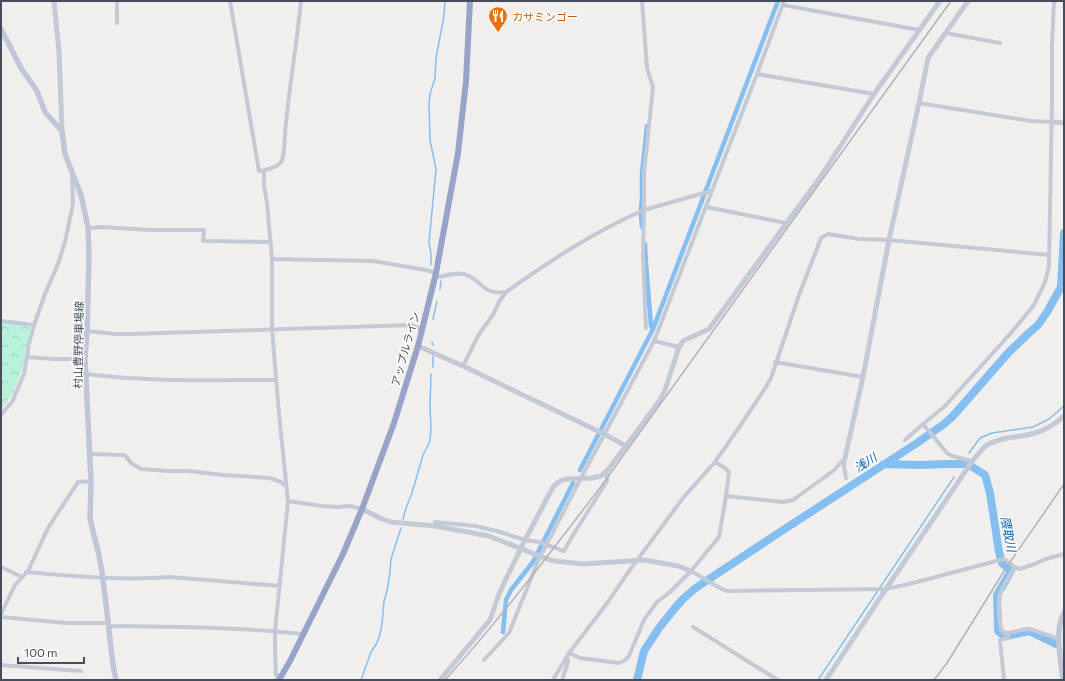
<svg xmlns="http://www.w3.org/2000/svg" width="1065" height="681" viewBox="0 0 1065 681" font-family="Commissioner,'Noto Sans JP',sans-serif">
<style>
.park{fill:url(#park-crowns)}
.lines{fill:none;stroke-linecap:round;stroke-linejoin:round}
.stream{stroke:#85bef0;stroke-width:1.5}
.canal{stroke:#85bef0;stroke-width:4.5}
.river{stroke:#85bef0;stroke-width:8}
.minor{stroke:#c4c9d6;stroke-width:4}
.tertiary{stroke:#c4c9d6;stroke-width:5}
.secondary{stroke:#c0c5d8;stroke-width:5.5}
.trunk{stroke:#98a3c8;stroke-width:6}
.rail{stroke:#b0b1b9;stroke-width:1.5}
.labels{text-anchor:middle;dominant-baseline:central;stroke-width:3;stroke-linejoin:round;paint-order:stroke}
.food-label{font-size:11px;fill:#c56008;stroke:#fff;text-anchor:start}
.street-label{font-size:11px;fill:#454c5c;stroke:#fff}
.water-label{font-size:12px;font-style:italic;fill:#0660af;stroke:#fff}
</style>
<defs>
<pattern id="park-crowns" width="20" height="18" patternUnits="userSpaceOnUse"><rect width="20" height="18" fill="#baf1dd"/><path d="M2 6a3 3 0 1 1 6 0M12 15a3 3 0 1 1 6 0" fill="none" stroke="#a1d0c0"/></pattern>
</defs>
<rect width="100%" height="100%" fill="#f1efee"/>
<path class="park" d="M 1,322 L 29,326 L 31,328 C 26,347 24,368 16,386 C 12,395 7,402 1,409 Z"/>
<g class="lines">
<path class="stream" d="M 431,265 L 431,253 L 429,243 L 436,169 L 430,140 L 429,103 L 430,94 L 435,78 L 436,58 L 444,16 L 445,1
M 440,289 L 441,281
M 433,319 L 437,301
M 432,342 L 433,345
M 433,367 L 433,354
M 969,453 L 980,438 L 992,433 L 1033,427 L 1049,419 L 1064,406
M 403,519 L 406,508 L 412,493 L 423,455 L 430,441 L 431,426 L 430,407 L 431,374
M 1063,651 L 1064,651
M 361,680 L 371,652 L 377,643 L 380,634 L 382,624 L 384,601 L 387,591 L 390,572 L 391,559 L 401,528
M 818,680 L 954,477"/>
<path class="canal" d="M 641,209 L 642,199 L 642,173 L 647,126
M 641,215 L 642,227
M 645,244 C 646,271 649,298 651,326 L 653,329
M 580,470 L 653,329 L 778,1
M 503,632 L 506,600 L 511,590 L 533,562 L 573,483"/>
<path class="river" d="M 884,464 L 920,465 L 947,464 L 966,464 L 971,466 L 985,475 L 990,493 L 999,552 L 1002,563 L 1011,571 L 997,595 L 998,631 L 1003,635 L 1006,636 L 1029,631 L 1056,644
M 637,680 L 644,651 L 659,628 L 675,608 L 684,598 L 697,587 L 777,534 L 917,443 L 944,424 L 953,416 L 1008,353 L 1030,332 L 1038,325 L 1047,312 L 1061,287 L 1064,233"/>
<path class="minor" d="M 230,1 L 259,171 C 264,171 278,167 281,162 C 286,154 284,133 286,123 C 290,82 297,42 301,1
M 642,1 L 647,68 L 653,87 L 644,174 L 644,210 L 643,255 L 646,328
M 783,5 L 919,30
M 117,23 L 117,1
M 945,33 L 1000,43
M 757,74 L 874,94
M 919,103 L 1031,121 L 1052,122
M 264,171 L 264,185 L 267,203 L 272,259 L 272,329 L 279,414 L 288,501 L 275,631 L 275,653 L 276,675 L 279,680
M 706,207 L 786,223
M 88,228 L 102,227 L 150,230 L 204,230 L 203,241 L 270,242
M 272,259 L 373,261 L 426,270 L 436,273
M 435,278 C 444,276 458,271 467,275 C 484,282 482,295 506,292 C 550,261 595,231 644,210 L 711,191
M 1,321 L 34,325
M 87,331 L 116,334 L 131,334 L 412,325 L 422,330
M 654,341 L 679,347
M 27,357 L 53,359 L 85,359
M 775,362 L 863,377
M 463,366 L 478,336 L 494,313 L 499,302 L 506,292
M 86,374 C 149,382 213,380 276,380
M 1,415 L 12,402 L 24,374 L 29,344 L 34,325 L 45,294 L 58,264 L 65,242 L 73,204 L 72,175
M 923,424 L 947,453 L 952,456 L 972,461
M 905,440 L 923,424 L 945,406 L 1010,334 L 1034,305 L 1045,282 L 1049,266 L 1052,100 L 1052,44 L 1054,1
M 90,454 L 125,455 L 131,463 L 141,469 L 168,471 L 189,471 L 223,475 L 270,478 L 281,482 L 286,486
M 845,458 L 844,466 L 846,478
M 726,496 L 783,502 L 793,500 L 833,471 L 845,458
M 288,501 L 322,506 L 337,507 L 350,506 L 362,509
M 435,526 L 435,522 L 475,526 L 497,531 L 525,540 L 539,542 L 564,551 L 573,535 L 607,481 L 607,471
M 1,567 L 22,577
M 691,571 L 720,588 L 727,591 L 886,589 L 909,584 L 1004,559 L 1015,567 L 1019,569 L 1032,565 L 1046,559 L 1064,554
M 26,572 C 74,576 122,581 170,577 L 280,586
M 1,614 L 15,585 L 28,571 L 48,528 L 78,482 L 91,481
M 1,617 L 66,623 L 108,623
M 109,626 C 173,627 239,627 303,634
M 693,627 L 778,680
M 1009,633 L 1026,629 L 1033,630 L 1059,639
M 569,653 L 580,658 L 619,663 L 624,661 L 629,656 L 644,620 L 657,602 L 670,592 L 691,571 L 719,537 L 726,496 L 729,472 L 725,468 L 715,462
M 484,660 L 509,633 L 538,561 L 581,478 L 654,341 L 757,74 L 784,1
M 1,665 L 81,671
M 553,680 L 569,653 L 605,606 L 632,567 L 683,498 L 715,462 L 740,426 L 766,387 L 771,378 L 799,295 L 821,238 L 828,234 L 859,239 L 889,240 L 1049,255
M 562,680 L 568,662 L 567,657
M 1004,680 L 1000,640 L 1008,638 L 1009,633 L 1004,633 L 1001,629 C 1000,618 997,606 1000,595 C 1002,585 1010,577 1015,567"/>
<path class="tertiary" d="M 54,1 L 59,52 L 62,131
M 1052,122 L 1064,123
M 418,346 L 463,366 L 604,434 L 626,446
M 845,458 L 863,377 L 889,240 L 919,103 L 928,58 L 968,1
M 362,509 L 382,519 L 391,522 L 435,526 L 489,536 L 542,557 L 554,561 L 583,564 L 644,560 L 678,566 L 691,571
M 440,680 L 490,620 L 499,594 L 505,581 L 525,540 L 553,487 L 560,481 L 566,479 L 592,478 L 601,476 L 607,471 L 626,446 L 660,400 L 665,390 L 679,347 L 683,341 L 709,329 L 821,176 L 874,94 L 940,1
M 826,680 L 886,589 L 971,463 C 976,457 981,449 987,445 C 1002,436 1019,438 1035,433 C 1047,430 1055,424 1064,416"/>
<path class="secondary" d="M 1,29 L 21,68 L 37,91 L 45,112 L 62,131 L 65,154 L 81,195 L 85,213 L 88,228 L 89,257 L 87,331 L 85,359 L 91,481 L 90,519 L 99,555 L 103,578 L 113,665 L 116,680
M 1063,680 C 1061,661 1054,630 1064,613"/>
<path class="trunk" d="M 279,680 L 290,661 L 343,554 L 362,509 L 394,423 L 418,346 L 436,273 L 458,153 L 466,81 L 470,1"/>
<path class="rail" d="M 445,680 C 501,618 551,552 602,485 L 951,1
M 934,680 L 947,663 L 1006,568 L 1064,484"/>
</g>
<defs>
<symbol id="restaurant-pin" viewBox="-11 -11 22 30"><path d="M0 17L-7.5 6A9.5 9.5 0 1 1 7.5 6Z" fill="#e8710a" stroke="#fff"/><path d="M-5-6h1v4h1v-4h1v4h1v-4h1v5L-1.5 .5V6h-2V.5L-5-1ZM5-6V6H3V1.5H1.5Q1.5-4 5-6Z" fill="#fff"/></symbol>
</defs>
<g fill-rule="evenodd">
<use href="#restaurant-pin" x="487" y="5" width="22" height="30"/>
</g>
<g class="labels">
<g class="food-label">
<text x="512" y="16">カサミンゴー</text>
</g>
<g class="street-label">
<text transform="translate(78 345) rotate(-89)">村山豊野停車場線</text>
<text transform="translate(405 349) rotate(-74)">アップルライン</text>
</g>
<g class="water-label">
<text transform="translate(865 462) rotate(-33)">浅川</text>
<text transform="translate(1009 534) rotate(79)">隈取川</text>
</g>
</g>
<rect width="1065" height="681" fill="none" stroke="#454c5c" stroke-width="4"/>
<path d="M18 657v6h66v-6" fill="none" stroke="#454c5c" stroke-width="2"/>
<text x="24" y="657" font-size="12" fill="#454c5c" stroke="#ffffff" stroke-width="3" paint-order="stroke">100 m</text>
</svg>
